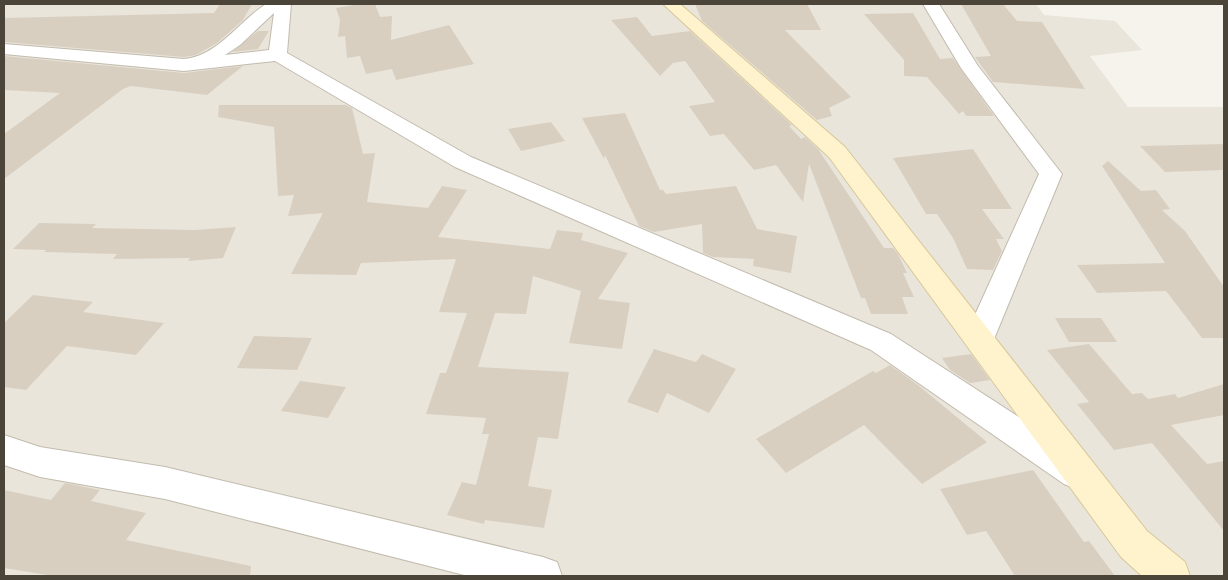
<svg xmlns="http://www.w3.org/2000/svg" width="1228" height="580" viewBox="0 0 1228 580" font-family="Ubuntu,sans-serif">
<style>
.residential{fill:#eae5da}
.building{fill:#d8cfc1}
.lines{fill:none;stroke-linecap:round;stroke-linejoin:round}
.street-casing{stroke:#c2bbae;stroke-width:2}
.secondary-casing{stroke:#d6c79b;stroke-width:2}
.street{fill:#fff;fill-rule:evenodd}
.secondary{fill:#fff3cd;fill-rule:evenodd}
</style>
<rect width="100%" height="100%" fill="#f6f3ec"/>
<path class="residential" d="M 4,4 L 1036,4 L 1044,15 L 1115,21 L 1142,50 L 1090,56 L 1128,107 L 1224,107 L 1224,576 L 4,576 Z"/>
<path class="building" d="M 220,4 L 252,4 L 243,20 L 217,43 L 196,55 L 184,57 L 4,42 L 4,18 L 214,13 Z
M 360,4 L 375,4 L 380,17 L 392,16 L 391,40 L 449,25 L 474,64 L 396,80 L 392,69 L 366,74 L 360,56 L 347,58 L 345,36 L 338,37 L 340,20 L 336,8 Z
M 695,4 L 807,4 L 821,30 L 785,30 L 851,97 L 829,108 L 832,116 L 817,120 L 702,21 Z
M 961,4 L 1003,4 L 1017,21 L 1042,22 L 1085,89 L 993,82 L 975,57 L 991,56 Z
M 913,13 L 940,59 L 953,58 L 994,116 L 966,116 L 963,111 L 959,114 L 927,77 L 904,76 L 904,60 L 864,14 Z
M 637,17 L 652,36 L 690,31 L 792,125 L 789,126 L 801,139 L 805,137 L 818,149 L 884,248 L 893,248 L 898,254 L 907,273 L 903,273 L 914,297 L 902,297 L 908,314 L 871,314 L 865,298 L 861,298 L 809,164 L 803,202 L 776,165 L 754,170 L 724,134 L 710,136 L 689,106 L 715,102 L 685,61 L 673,63 L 660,76 L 611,20 Z
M 258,31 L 269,31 L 258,49 L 232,52 Z
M 4,56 L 184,73 L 243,66 L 207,95 L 131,86 L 123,89 L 4,179 L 4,134 L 60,93 L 4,90 Z
M 219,105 L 345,105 L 352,108 L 363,154 L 375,153 L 367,202 L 428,208 L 442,186 L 467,190 L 438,237 L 550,249 L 557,230 L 583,233 L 581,240 L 628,253 L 598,299 L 630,303 L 622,349 L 569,343 L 581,291 L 533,276 L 526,314 L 495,313 L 478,367 L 569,372 L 558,439 L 538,437 L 528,486 L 552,490 L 544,528 L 485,520 L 484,524 L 447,515 L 462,482 L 476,485 L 489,434 L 482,434 L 486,418 L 426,414 L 440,373 L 446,373 L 467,313 L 439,312 L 456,259 L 361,263 L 356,275 L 291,274 L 323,213 L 288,216 L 294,195 L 278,196 L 274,127 L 218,117 Z
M 625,113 L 660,190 L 663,190 L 666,194 L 736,186 L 757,229 L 797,236 L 791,273 L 753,266 L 754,259 L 713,257 L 703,253 L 702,224 L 654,232 L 639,226 L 605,155 L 604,159 L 582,118 Z
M 551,122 L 565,141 L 521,151 L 508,129 Z
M 1224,144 L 1224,170 L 1165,172 L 1140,146 Z
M 973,149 L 1012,209 L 982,209 L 1004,239 L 996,239 L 1002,251 L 993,270 L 967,269 L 953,238 L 937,214 L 926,214 L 893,158 Z
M 1108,161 L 1141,191 L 1156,190 L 1170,209 L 1162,210 L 1185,231 L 1224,287 L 1224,338 L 1202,338 L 1166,291 L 1097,293 L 1077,265 L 1165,263 L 1102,166 Z
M 39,223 L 96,224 L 92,228 L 195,230 L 236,227 L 223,258 L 188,261 L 190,258 L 113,259 L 117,254 L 44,252 L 46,250 L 13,249 Z
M 33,295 L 93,302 L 83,312 L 164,323 L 136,355 L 67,346 L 26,390 L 4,387 L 4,323 Z
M 1055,318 L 1101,318 L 1117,342 L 1069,342 Z
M 254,336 L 312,338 L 297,370 L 237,368 Z
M 1089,344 L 1132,394 L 1142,393 L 1148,399 L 1175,394 L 1178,398 L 1224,384 L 1224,415 L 1171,425 L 1207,464 L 1224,461 L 1224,531 L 1152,443 L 1114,450 L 1077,404 L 1089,402 L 1047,350 Z
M 654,349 L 696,362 L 702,354 L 736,369 L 709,413 L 667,393 L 658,413 L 627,402 Z
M 971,354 L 990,380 L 970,383 L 950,370 L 942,358 Z
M 890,365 L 918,385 L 987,442 L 922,484 L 864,425 L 786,473 L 756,439 L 873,371 L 876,373 Z
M 300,381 L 346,387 L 328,418 L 281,411 Z
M 1033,470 L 1084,542 L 1089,541 L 1115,576 L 1015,576 L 986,531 L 967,535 L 940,489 Z
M 65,483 L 100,490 L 91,501 L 146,513 L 126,540 L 251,566 L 250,576 L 54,576 L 4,568 L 4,490 L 51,500 Z"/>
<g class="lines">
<defs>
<path id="street" d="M 266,4 L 291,4 L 287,53 L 471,157 L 891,334 L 1088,462 L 1093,473 L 1088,484 L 1076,489 L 1064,484 L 871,350 L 455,167 L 275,61 L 184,71 L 4,54 L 4,44 L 184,59 C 218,56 239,21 266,4 ZM 274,13 L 269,50 L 225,55 L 240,45 Z
M 923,4 L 939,4 L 978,66 L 1062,174 L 994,339 L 989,347 L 979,350 L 969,347 L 964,339 L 1039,174 L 961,68 Z
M 4,435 L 40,447 L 165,467 L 543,557 L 557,562 L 562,576 L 468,576 L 165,499 L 40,477 L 4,465 Z"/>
<path id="secondary" d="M 663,4 L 680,4 L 845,147 L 1147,531 L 1185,562 L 1190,576 L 1142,576 L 1121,557 L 829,157 Z"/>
</defs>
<use href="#street" class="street-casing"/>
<use href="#secondary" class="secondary-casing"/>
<use href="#street" class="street"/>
<use href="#secondary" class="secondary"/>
</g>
<rect width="1228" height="580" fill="none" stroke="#4b4439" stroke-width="10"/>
</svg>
